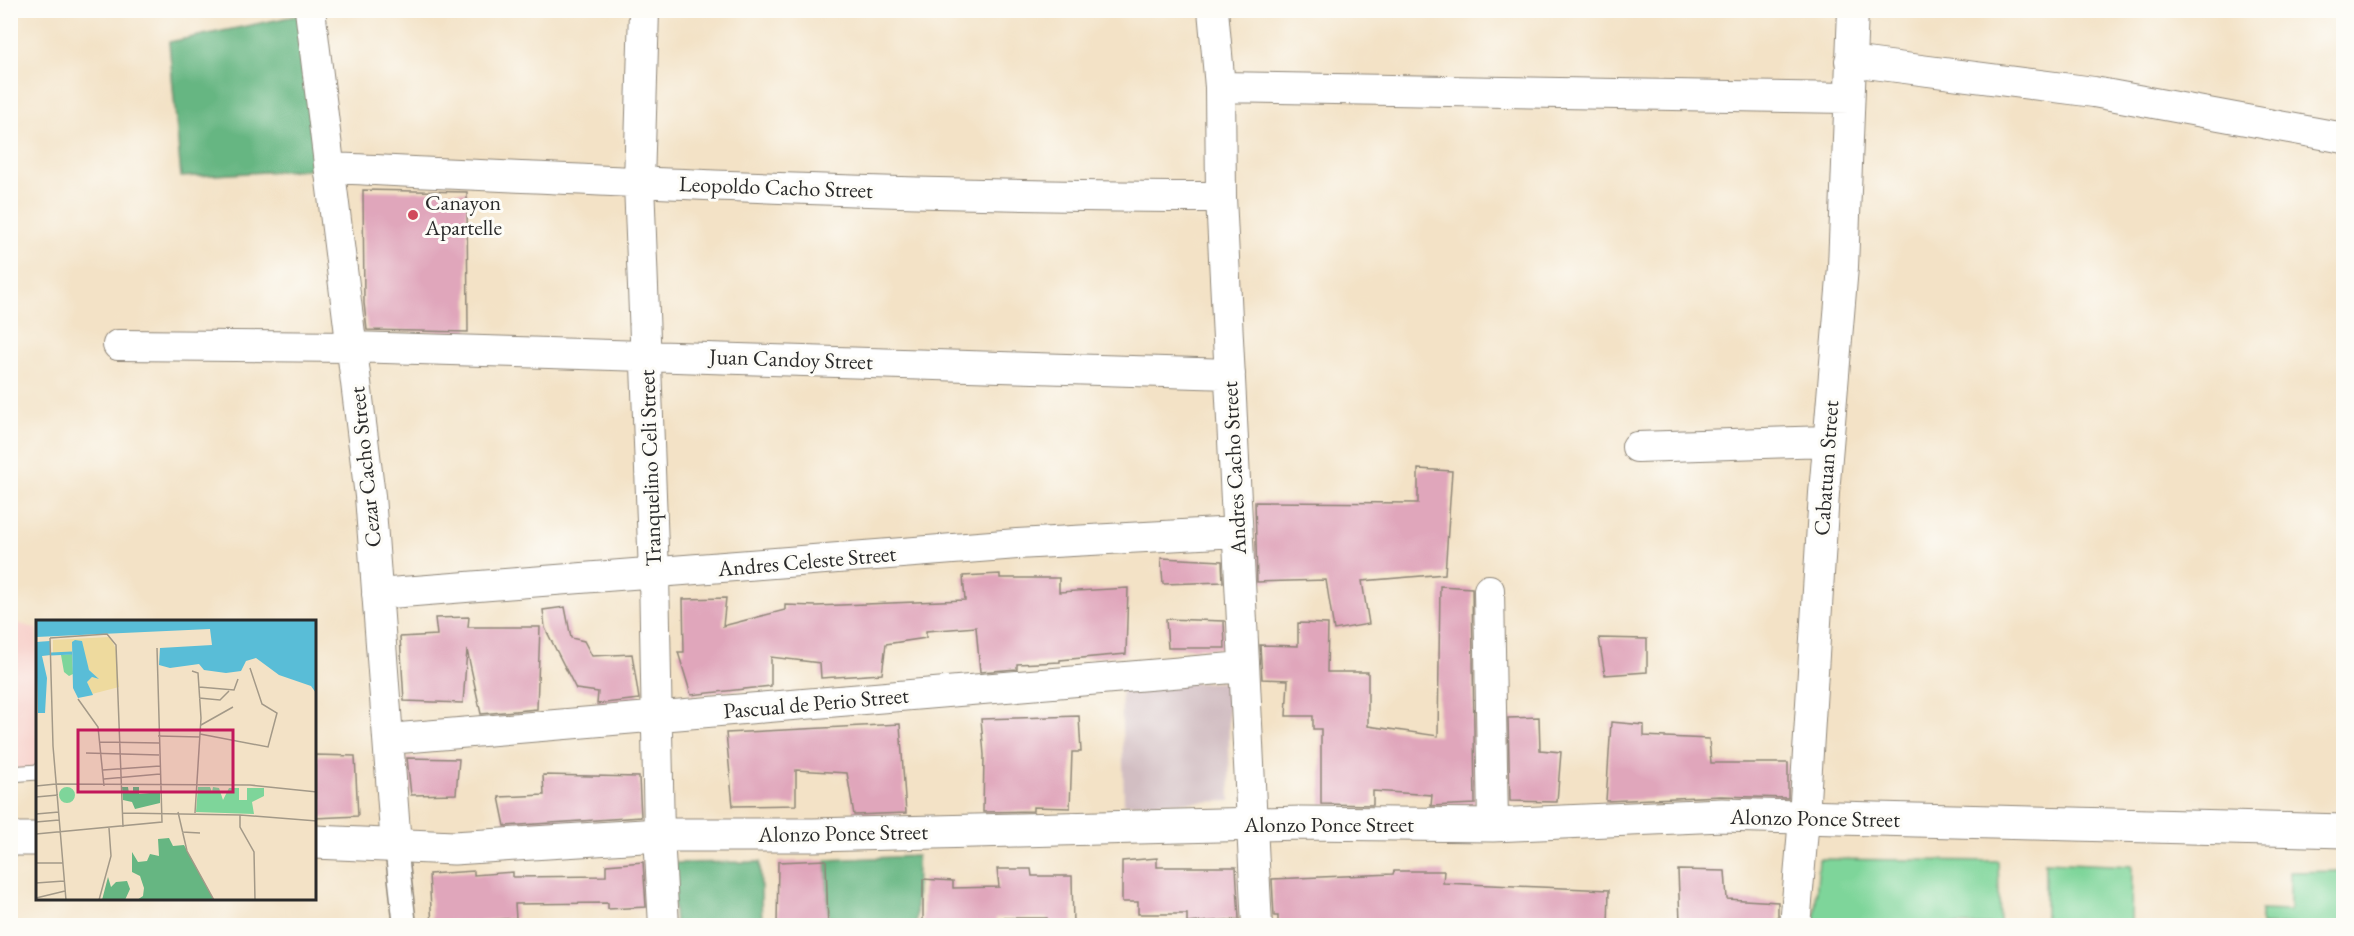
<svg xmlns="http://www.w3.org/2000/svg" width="2354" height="936" viewBox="0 0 2354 936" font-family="'EB Garamond',serif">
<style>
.built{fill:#f7d0ca}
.industrial{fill:#d2bec2}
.green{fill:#7ed59a;stroke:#548062;stroke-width:1.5}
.forest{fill:#66b682;stroke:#487056;stroke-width:1.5}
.building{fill:#e0a6bb}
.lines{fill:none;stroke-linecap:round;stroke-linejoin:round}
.service-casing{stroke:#8f8678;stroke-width:17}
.pedestrian-casing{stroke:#8f8678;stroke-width:25}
.minor-casing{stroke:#8f8678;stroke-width:32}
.tertiary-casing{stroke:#8f8678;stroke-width:35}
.service{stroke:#fff;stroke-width:15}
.pedestrian{stroke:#fff;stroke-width:22}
.minor{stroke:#fff;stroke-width:30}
.tertiary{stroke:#fff;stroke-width:33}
.poi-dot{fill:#d1495b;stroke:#fdfcf7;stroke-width:2}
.labels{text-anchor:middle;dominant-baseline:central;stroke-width:6;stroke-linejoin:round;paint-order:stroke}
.street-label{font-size:22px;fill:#2b2b2b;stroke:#fdfcf7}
.poi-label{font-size:22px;fill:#2b2b2b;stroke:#fdfcf7;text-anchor:start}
.inset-river{fill:none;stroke:#59bdd7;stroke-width:3}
.inset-road{fill:none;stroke:#a39988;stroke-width:1.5}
.view{fill:#c2185b;fill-opacity:0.15;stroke:#c2185b;stroke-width:3}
.inset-edge{fill:none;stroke:#2b2b2b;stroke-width:3}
</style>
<rect width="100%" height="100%" fill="#fdfcf7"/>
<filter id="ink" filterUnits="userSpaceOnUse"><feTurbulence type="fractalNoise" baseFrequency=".0167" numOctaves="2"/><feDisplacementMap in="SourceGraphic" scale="12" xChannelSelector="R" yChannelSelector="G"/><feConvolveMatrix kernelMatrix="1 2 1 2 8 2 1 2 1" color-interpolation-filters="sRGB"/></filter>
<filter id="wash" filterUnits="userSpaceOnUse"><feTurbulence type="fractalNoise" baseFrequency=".008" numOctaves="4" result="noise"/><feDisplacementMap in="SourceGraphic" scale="24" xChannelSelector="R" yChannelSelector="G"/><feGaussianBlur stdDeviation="1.35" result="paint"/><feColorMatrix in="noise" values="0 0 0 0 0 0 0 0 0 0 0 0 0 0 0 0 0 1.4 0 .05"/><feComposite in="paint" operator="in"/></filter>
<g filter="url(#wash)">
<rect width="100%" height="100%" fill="#f3e2c6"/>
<path class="built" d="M 10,621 L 37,629 L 37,772 L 11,774 Z"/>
<path class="industrial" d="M 1228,682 L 1230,801 L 1124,804 L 1121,685 Z"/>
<path class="green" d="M 1819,859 L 1998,861 L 2000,924 L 2008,925 L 1814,925 Z
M 2045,862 L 2132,866 L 2131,925 L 2045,925 Z
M 2343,871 L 2343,925 L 2261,925 L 2261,910 L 2290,911 L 2290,872 Z"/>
<path class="forest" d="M 310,13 L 331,168 L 181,177 L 169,42 Z
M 917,856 L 916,925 L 828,925 L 826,860 Z
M 760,862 L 762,925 L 675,925 L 671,863 Z"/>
<g id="blocks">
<path class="building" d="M 363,190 L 467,192 L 468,332 L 367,330 L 364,303 Z
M 1418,469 L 1452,471 L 1445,574 L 1362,581 L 1369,624 L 1334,630 L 1326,580 L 1257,582 L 1255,502 L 1418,503 Z
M 1161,558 L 1222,561 L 1223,582 L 1163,584 Z
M 1000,574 L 1000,578 L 1059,578 L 1059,592 L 1128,588 L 1126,654 L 1060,660 L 1060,662 L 1017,664 L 1017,669 L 980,672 L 976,627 L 926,631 L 926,638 L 886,644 L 882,674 L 821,678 L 820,663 L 771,657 L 771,686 L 691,695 L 678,652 L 684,652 L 683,599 L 726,598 L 723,626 L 785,610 L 785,605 L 816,606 L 965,600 L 963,576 Z
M 1440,586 L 1472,588 L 1475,804 L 1431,806 L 1432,795 L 1373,791 L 1373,805 L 1321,804 L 1321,729 L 1313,729 L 1313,716 L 1286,716 L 1288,680 L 1262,679 L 1260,645 L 1298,646 L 1298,623 L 1328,624 L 1327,672 L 1368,672 L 1368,726 L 1438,736 Z
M 565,607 L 571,638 L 584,641 L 592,656 L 632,654 L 639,699 L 597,704 L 598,692 L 576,689 L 545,628 L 543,610 Z
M 469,617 L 468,627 L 540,627 L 537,709 L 481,714 L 467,650 L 463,703 L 404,701 L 400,637 L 437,635 L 435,618 Z
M 1166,619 L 1224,621 L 1225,648 L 1168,648 Z
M 1599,638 L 1647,639 L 1647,672 L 1605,675 Z
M 1079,716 L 1081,752 L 1072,752 L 1070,808 L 1033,807 L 1033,811 L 983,812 L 984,755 L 981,719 Z
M 1539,717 L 1540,750 L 1561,752 L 1557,802 L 1510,801 L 1508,718 Z
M 1611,722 L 1644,725 L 1644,736 L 1709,739 L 1711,763 L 1788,763 L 1788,798 L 1721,796 L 1606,801 Z
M 900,724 L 906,813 L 854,815 L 847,773 L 796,770 L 796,805 L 733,806 L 726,733 Z
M 315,755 L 355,756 L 358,816 L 315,818 Z
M 407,758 L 459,759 L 456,794 L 411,795 Z
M 543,775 L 639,777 L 641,817 L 505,826 L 499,797 L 544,795 Z
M 1157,858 L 1157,867 L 1236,867 L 1239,919 L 1187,923 L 1187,914 L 1138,914 L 1138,902 L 1122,902 L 1122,861 Z
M 826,860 L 828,926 L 777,926 L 778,862 Z
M 643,862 L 646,907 L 608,909 L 608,903 L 515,904 L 516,918 L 478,921 L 478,926 L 432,926 L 429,874 L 474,871 L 474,875 L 513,872 L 513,877 L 606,876 L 606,865 Z
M 997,869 L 1031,869 L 1032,876 L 1072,876 L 1073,926 L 1047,926 L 1047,918 L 996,918 L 996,926 L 923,926 L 923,879 L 953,881 L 953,888 L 999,887 Z
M 1678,870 L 1725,871 L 1727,899 L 1778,902 L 1778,926 L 1723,926 L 1723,923 L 1680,922 Z
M 1394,871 L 1444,871 L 1443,883 L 1609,890 L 1608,926 L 1278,926 L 1278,916 L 1274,916 L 1272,879 L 1393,874 Z"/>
</g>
</g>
<g filter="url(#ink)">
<use href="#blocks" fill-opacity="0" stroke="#8f8678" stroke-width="1.5"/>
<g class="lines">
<defs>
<path id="service" d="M 10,774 L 38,772"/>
<path id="pedestrian" d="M 396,846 L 405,926"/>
<path id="minor" d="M 310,10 L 370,496 L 396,846
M 644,10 L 639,183 L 654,573 L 659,835 L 664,926
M 1213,10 L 1220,87 L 1221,197 L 1257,926
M 1850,61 L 2094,92 L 2344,138
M 1220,87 L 1849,98
M 331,168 C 627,182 924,197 1221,197
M 118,345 L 352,347 L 1230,374
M 1637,447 L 1828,441
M 1489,590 L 1493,825
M 377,594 L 1017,544 L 1237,532
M 388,739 L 1244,667
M 1795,926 L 1804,817 L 1824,493 L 1843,267 L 1853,10"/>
<path id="tertiary" d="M 10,839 L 38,839
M 315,842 L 454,848 L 659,835 L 813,835 L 1301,823 L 1493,825 L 1722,815 L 2344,831"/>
</defs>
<use href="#service" class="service-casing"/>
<use href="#pedestrian" class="pedestrian-casing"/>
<use href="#minor" class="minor-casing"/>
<use href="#tertiary" class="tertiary-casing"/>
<use href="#service" class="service"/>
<use href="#pedestrian" class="pedestrian"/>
<use href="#minor" class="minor"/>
<use href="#tertiary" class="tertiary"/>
</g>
</g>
<circle class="poi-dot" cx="413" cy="215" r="6"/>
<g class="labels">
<g class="street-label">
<text transform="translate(776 187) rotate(2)">Leopoldo Cacho Street</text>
<text transform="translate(791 359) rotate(2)">Juan Candoy Street</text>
<text transform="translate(365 467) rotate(-96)">Cezar Cacho Street</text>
<text transform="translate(650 468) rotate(-92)">Tranquelino Celi Street</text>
<text transform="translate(1234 468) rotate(-93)">Andres Cacho Street</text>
<text transform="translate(1826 468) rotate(-86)">Cabatuan Street</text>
<text transform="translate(807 561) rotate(-5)">Andres Celeste Street</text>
<text transform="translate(816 703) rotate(-5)">Pascual de Perio Street</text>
<text transform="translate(1815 818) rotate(1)">Alonzo Ponce Street</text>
<text x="1329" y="824">Alonzo Ponce Street</text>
<text transform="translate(843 833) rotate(-1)">Alonzo Ponce Street</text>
</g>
<g class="poi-label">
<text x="425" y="202">Canayon<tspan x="425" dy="25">Apartelle</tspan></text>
</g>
</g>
<g transform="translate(36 620)">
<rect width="280" height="280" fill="#f3e2c6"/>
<path d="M 36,34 L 37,54 L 33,56 L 28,52 L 25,35 ZM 162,167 L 174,167 L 176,172 L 177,167 L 183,168 L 187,180 L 193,168 L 203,168 L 203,180 L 211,180 L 211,168 L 228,168 L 228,176 L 216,182 L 218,194 L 160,192 ZM23 175a8 8 0 1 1 16 0a8 8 0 1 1-16 0Z" fill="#7ed59a"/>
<path d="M 86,167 L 92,167 L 93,173 L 97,173 L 97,167 L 103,167 L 103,174 L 124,172 L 124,183 L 99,189 L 96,182 L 87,180 ZM 133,218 L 137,226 L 148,225 L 178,280 L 101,280 L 107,276 L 108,268 L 104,256 L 96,252 L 96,232 L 102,242 L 111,241 L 114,234 L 123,236 L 122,219 ZM 72,257 L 75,267 L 80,262 L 91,261 L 94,269 L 89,280 L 66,280 Z" fill="#66b682"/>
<path d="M 74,17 L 80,29 L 83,67 L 56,74 L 51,62 L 56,57 L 63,59 L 53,50 L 45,28 L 36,22 L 36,32 L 17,33 L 17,20 Z" fill="#eeda9e"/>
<path d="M 0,1 L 280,1 L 280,73 L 275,66 L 243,55 L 220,38 L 210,41 L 205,51 L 190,53 L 168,50 L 163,44 L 134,48 L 123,45 L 124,28 L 176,25 L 174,9 L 0,17 ZM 39,20 L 46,21 L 53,50 L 63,59 L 56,57 L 51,62 L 57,75 L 42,78 L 37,68 L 36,22 ZM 14,21 L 15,35 L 6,36 L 11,58 L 9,93 L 2,93 L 0,22 Z" fill="#59bdd7"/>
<path class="inset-river" d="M 15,34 L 36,33"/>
<path class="inset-road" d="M 14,18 L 71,14 L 80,25 L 87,207M 14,18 L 17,126 L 30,280M 156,51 L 162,53 L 165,98 L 159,193M 163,67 L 198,70 L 202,59M 163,78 L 184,80 L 193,71M 42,79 L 62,107 L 68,166M 165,105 L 197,87M 164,114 L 232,127 L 241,93 L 226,84 L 214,48M 122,116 L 164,117M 64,122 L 123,123M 50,133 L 123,135M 67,150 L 124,146M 68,159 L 124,154M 21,164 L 214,165 L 281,172M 0,166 L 20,164M 0,177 L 22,175M 142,192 L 151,231 L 178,280M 87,193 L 204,195 L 281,201M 0,194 L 23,192M 204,195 L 204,207 L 218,232 L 219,280M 0,202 L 23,200M 146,212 L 164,213M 0,214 L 126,202 L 121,28M 0,243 L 27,243M 0,263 L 28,261M 0,278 L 29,271M 63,280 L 75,236 L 73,208"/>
<path class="view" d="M 42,110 L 197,110 L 197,172 L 42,172 Z"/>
<rect width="280" height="280" class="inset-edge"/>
</g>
<rect width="2354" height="936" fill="none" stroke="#fdfcf7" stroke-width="36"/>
</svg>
